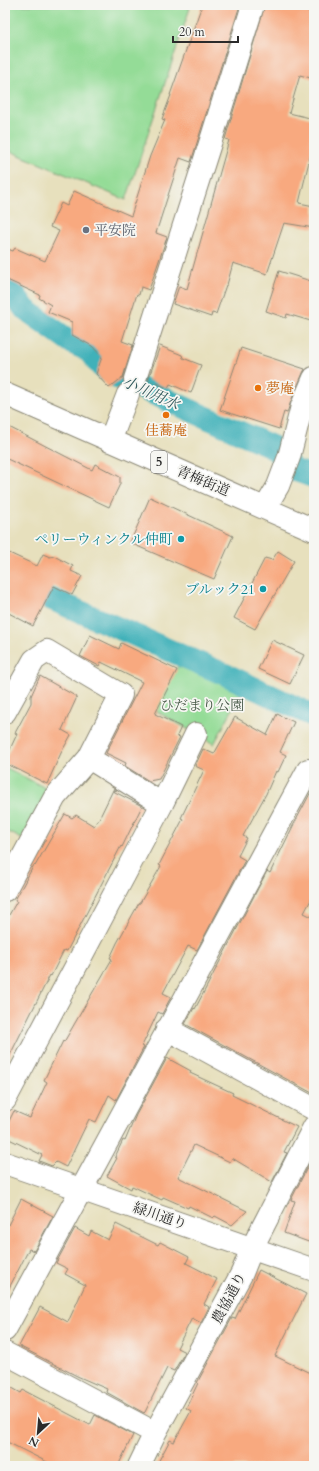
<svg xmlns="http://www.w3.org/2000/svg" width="319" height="1471" viewBox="0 0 319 1471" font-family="Cardo,'Noto Serif JP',serif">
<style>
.green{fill:#94dc97;stroke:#608461}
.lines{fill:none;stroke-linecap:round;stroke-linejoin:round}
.canal{stroke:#40b1b9;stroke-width:23}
.building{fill:#f8a97f}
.minor-casing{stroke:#898674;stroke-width:24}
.tertiary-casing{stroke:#898674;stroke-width:24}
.primary-casing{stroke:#898674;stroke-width:24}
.minor{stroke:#fff;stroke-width:22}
.tertiary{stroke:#fff;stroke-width:22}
.primary{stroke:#fff;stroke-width:22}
.worship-dot{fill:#6b7280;stroke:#f6f6f2;stroke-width:1.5}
.food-dot{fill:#e8710a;stroke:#f6f6f2;stroke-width:1.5}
.culture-dot{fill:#0f9aa8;stroke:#f6f6f2;stroke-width:1.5}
.labels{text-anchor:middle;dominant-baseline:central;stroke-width:3.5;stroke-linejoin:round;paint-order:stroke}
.shield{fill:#f6f6f2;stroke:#686867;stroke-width:1}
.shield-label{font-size:13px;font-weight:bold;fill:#2b2b2b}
.worship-label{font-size:14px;fill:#5b616d;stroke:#f6f6f2;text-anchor:start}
.food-label{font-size:14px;fill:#c56008;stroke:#f6f6f2;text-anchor:start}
.street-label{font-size:14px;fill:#2b2b2b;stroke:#f6f6f2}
.culture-label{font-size:14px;fill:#0d838f;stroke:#f6f6f2;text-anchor:end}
.park-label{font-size:14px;fill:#455746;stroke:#f6f6f2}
.water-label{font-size:15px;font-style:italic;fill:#325a5d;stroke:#f6f6f2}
</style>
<rect width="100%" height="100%" fill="#f6f6f2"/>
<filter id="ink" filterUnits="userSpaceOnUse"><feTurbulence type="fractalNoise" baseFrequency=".025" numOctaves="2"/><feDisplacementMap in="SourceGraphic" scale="8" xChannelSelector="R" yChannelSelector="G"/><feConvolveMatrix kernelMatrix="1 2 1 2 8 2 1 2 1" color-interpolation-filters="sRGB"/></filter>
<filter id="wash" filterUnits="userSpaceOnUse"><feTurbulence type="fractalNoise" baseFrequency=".012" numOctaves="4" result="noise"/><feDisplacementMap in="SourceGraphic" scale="16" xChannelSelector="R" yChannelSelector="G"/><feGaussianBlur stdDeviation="0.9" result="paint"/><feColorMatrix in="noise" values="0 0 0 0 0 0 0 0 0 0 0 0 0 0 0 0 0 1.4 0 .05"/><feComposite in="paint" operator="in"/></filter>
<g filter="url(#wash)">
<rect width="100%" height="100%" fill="#e7e0bd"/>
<path class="green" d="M 8,5 L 181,5 L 190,8 L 126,200 L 5,149 L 5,13 Z
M 178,666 L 242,691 L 214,744 L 154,710 Z
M 5,767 L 49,790 L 22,839 L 5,830 Z"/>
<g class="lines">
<path class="canal" d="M 5,281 L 25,309 L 74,344 L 88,350 L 101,366 L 118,378 L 273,447 L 294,470 L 314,477
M 5,579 L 231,677 L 314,716"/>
</g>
<g id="blocks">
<path class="building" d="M 202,5 L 240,5 L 191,162 L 180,158 L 156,233 L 167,237 L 149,290 L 141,287 L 139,295 L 137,294 L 122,341 L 133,345 L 123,377 L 109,388 L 96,374 L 102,357 L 92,346 L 72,335 L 72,322 L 48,312 L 51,305 L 39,298 L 40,295 L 5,279 L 5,248 L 13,251 L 15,248 L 45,261 L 59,231 L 50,227 L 61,203 L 67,206 L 74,191 L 131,216 L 150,156 L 165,120 L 162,119 L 171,95 L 170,95 Z
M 265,5 L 290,5 L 314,13 L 314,79 L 300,75 L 289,113 L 314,119 L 314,154 L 311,153 L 299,203 L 314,206 L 314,228 L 284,223 L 267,274 L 233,263 L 227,285 L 226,285 L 216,314 L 212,313 L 211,317 L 173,304 L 179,286 L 187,289 L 229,140 L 225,139 Z
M 279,271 L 314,282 L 314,322 L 287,314 L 286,318 L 266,311 Z
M 160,346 L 182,355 L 183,358 L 201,365 L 191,393 L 170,384 L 168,388 L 148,380 Z
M 241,348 L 305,369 L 303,373 L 291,401 L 287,413 L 284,412 L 279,429 L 220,410 Z
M 5,425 L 92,470 L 95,464 L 120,477 L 120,484 L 109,507 L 5,458 Z
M 150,497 L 233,536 L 214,579 L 130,543 Z
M 5,551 L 37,566 L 43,554 L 50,557 L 54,556 L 73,566 L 71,571 L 82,576 L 72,595 L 54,586 L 33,626 L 5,611 Z
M 278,551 L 294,561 L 255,629 L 234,618 L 265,558 L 272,560 Z
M 90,635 L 119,649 L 121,643 L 177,670 L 155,714 L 181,727 L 177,736 L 180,737 L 159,779 L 149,781 L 125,766 L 126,763 L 106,753 L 142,682 L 101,662 L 99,666 L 80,656 Z
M 272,640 L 304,655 L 290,684 L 258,669 Z
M 40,676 L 77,697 L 62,730 L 71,735 L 61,753 L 47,784 L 5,763 L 5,760 L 17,734 L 15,733 L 31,703 L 31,696 Z
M 277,714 L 294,722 L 280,752 L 286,755 L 278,772 L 276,771 L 266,794 L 243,836 L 247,838 L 238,856 L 245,860 L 197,950 L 188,946 L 163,993 L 171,997 L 162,1014 L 158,1012 L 142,1046 L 144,1047 L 116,1100 L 109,1095 L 96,1122 L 89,1119 L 66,1167 L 56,1162 L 52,1166 L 39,1161 L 42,1155 L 5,1137 L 5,1129 L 14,1111 L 30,1118 L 47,1082 L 44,1080 L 63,1041 L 64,1042 L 112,959 L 110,958 L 117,943 L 139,903 L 140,903 L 161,866 L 159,865 L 183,819 L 181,818 L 204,770 L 195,766 L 203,749 L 214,754 L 235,717 L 267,735 Z
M 314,786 L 314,894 L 304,913 L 314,918 L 314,1094 L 185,1024 L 194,1008 L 195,1009 L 267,871 L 270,873 L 293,826 Z
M 114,788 L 117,790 L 113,791 L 142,806 L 122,847 L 121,846 L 67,951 L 64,950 L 51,976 L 50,975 L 5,1065 L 5,922 L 17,901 L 15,900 L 34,865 L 35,866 L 65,814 L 72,818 L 76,815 L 94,826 L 97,821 L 98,821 Z
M 167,1058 L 191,1071 L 190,1073 L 233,1093 L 232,1095 L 297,1127 L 284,1152 L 287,1153 L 272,1182 L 232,1158 L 230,1162 L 194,1145 L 178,1177 L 247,1211 L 232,1225 L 215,1216 L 213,1218 L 189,1206 L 188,1208 L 163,1197 L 162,1200 L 132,1186 L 131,1189 L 107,1176 L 117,1158 L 115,1157 L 123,1140 L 125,1141 L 136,1115 Z
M 309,1164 L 314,1167 L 314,1244 L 284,1233 L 295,1201 L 291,1200 Z
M 21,1199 L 53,1216 L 34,1251 L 29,1249 L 5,1296 L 5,1231 Z
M 116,1224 L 158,1245 L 160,1242 L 189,1257 L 186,1263 L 217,1279 L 204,1304 L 209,1307 L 201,1323 L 192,1318 L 177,1348 L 185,1352 L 174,1371 L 167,1368 L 145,1412 L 144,1413 L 106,1392 L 107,1389 L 77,1376 L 19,1346 L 40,1307 L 68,1322 L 85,1285 L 65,1274 L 68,1269 L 56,1263 L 75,1228 L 89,1236 L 91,1231 L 108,1240 Z
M 259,1270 L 306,1294 L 275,1356 L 314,1375 L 314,1466 L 156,1466 L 170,1440 L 174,1442 L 191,1411 L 186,1408 L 198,1383 L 197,1383 L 232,1318 L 235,1319 Z
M 5,1384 L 21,1393 L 23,1390 L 90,1425 L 95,1415 L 133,1435 L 118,1466 L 55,1466 L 5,1441 Z"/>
</g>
</g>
<g filter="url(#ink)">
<use href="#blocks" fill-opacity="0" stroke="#898674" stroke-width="1"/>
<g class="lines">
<defs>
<path id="minor" d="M 135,379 L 213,134 L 253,5
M 110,441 L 128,394
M 265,508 L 278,486 L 289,457 L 302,406 L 314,378
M 5,712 L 34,660 L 47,651 L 121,695 L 89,758 L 55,797 L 5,890
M 89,758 L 162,804
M 167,1029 L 314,1109
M 5,1100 L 162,804 L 196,734
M 5,1330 C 107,1144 207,956 308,770
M 5,1353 L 155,1433
M 139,1466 L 155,1433 L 242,1273 L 252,1248 L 314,1127"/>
<path id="tertiary" d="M 5,1163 L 314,1270"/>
<path id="primary" d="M 5,394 L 314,530"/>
</defs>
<use href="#minor" class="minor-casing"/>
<use href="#tertiary" class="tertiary-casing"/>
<use href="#primary" class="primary-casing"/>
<use href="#minor" class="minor"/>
<use href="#tertiary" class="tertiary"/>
<use href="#primary" class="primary"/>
</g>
</g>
<circle class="worship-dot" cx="86" cy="230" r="4"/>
<g class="food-dot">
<circle cx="258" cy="388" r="4"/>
<circle cx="166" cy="415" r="4"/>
</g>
<g class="culture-dot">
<circle cx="181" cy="539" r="4"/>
<circle cx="263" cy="589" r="4"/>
</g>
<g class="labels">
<rect class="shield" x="151" y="451" width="16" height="22" rx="3"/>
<g class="shield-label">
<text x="159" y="462">5</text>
</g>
<g class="worship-label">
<text x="94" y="230">平安院</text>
</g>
<g class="food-label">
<text x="266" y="388">夢庵</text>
<text x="166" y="430" text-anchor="middle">佳蕎庵</text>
</g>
<g class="street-label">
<text transform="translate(203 481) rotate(23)">青梅街道</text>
<text transform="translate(160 1216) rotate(19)">緑川通り</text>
<text transform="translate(229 1298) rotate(-62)">農協通り</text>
</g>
<g class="culture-label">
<text x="173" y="539">ペリーウィンクル仲町</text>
<text x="255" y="589">ブルック21</text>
</g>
<g class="park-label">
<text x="202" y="705">ひだまり公園</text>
</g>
<g class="water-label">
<text transform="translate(151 393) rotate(24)">小川用水</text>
</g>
</g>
<rect width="319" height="1471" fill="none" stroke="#f6f6f2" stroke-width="20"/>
<g transform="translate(38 1433) rotate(206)" stroke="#f6f6f2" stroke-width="3" paint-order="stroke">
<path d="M0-3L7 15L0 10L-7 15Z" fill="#2b2b2b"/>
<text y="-6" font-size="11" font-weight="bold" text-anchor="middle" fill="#2b2b2b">N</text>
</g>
<path d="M173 36v6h65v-6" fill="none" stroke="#2b2b2b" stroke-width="2"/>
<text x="179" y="36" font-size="12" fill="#2b2b2b" stroke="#f6f6f2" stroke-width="3" paint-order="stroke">20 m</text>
</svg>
